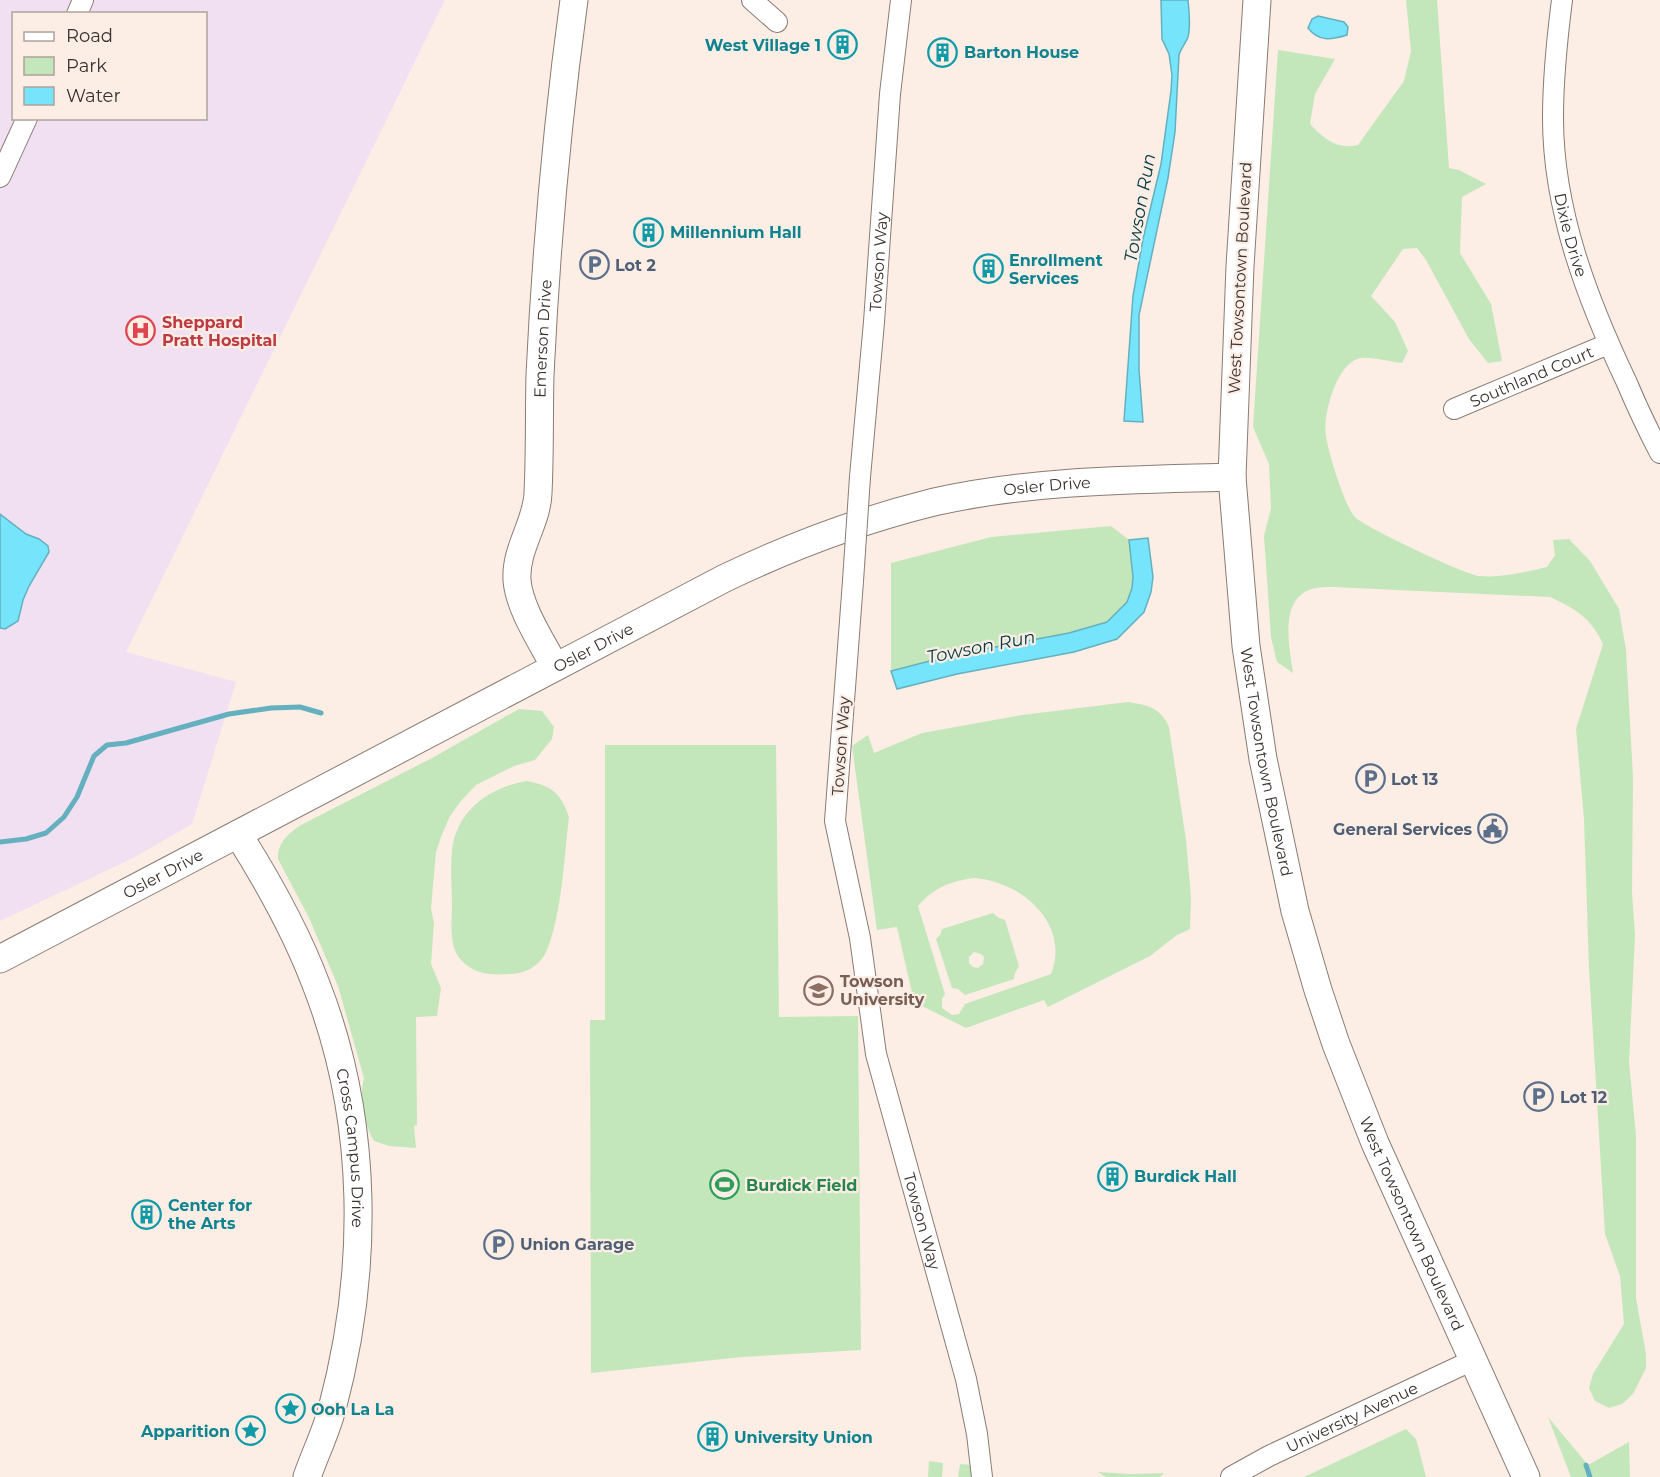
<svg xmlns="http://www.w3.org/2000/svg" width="1660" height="1477" viewBox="0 0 1660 1477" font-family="Montserrat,sans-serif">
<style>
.medical{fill:#f0e0f2;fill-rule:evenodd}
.green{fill:#c3e7ba;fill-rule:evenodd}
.water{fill:#76e5fb;stroke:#64b0be;stroke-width:1.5}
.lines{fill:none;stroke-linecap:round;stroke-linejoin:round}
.stream{stroke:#64b0be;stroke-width:5}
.street-casing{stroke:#897c74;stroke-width:22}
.secondary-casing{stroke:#897c74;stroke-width:29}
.street{stroke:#fff;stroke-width:20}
.secondary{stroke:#fff;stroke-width:27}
.street-bridge-casing{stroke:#897c74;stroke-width:22;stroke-linecap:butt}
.street-bridge{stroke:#fff;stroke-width:20}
.labels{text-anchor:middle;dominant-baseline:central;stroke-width:4.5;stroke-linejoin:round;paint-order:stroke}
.culture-label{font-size:16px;font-weight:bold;fill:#0d838f;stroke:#fcede5;text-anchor:start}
.street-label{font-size:16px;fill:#393330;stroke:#fcede5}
.service-label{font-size:16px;font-weight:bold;fill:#4e5e75;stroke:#fcede5;text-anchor:start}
.health-label{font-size:16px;font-weight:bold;fill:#be3a42;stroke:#fcede5;text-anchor:start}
.education-label{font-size:16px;font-weight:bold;fill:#785e54;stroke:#fcede5;text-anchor:start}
.leisure-label{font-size:16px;font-weight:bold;fill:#27864d;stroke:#fcede5;text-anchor:start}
.water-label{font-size:18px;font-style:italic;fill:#033a44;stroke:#fcede5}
</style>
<rect width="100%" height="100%" fill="#fcede5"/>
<path class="medical" d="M 0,0 L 445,0 L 126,652 L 236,682 L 192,824 L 133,858 L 0,921 ZM 14,14 L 206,14 L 206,118 L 14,118 Z"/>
<path class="green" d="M 1406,0 L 1437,0 L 1449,168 L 1459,170 L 1486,184 L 1462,197 L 1460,253 L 1491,304 L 1502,361 L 1488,363 L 1469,339 L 1426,260 L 1417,248 L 1403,249 L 1371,296 L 1395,322 L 1408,351 L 1402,363 C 1390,362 1374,357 1361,358 C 1337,361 1322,416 1326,436 C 1328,452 1345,507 1355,517 C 1364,527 1466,575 1479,576 C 1501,578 1526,572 1547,567 L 1555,555 L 1553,540 L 1569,539 L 1590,561 L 1619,609 L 1626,650 L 1633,777 L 1632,892 L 1635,935 L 1629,1062 L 1636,1136 L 1636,1298 L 1646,1354 L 1646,1368 L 1633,1394 L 1622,1404 L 1609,1408 L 1595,1401 L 1589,1388 L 1593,1374 L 1624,1324 L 1620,1276 L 1605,1234 L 1589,968 L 1584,819 L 1576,729 L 1603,644 C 1591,618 1576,609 1550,597 L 1333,587 C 1324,587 1313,587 1305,592 C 1280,606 1290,650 1293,673 L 1277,662 L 1271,637 L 1264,536 L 1271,508 L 1269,464 L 1253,427 L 1278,50 L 1335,59 L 1315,94 L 1310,124 C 1324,139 1337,150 1358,145 L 1404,81 L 1411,51 Z
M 1111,526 L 1129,540 L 1133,577 L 1132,588 L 1128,602 L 1107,622 L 1069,633 L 953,655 L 891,671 L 891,563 L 991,537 Z
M 1128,702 C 1148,705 1161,708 1169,727 L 1186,840 L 1191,897 L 1190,929 L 1177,935 L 1150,956 L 1048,1007 L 1044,1000 L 966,1028 L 914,1002 L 897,927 L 877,930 L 852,746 L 868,735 L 874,753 L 922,733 L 1022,715 ZM 974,878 C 1021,881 1071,924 1051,974 L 965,1004 L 959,1014 L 952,1015 L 942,1008 L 942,999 L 945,994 L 918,906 C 933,888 951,881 974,878 Z
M 519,709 L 542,711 L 554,727 L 552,739 L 535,760 L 514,766 L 476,785 L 461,801 L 450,816 L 441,837 L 436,852 L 431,908 L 434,923 L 431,964 L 441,988 L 437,1016 L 416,1017 L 417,1125 L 414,1126 L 416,1148 L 389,1146 L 374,1141 C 364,1124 359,1098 364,1078 L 338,986 L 309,918 L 278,859 C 277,843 289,833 301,825 L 432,758 Z
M 605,745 L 776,745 L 779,1017 L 858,1016 L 861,1350 L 742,1357 L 591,1373 L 590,1020 L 605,1020 Z
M 527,781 C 552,786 561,793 569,817 C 564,857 562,916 546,952 C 539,967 524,974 509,974 C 490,975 476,975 462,961 C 448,947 452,923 452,905 C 452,887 450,868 452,850 C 457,810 490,787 527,781 Z
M 993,913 L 999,918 L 1005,920 L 1019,966 L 1015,973 L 1014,979 L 965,995 L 958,989 L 952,988 L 936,939 L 940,935 L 942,929 ZM 974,952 L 981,954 L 984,957 L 983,964 L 978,968 L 973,967 L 969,963 L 969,957 Z
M 1548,1417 L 1588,1465 L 1629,1442 L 1630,1477 L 1571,1477 Z
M 1406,1429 L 1416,1439 L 1426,1477 L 1304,1477 Z
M 929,1461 L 943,1463 L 942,1477 L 928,1477 Z
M 960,1464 L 972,1465 L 974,1477 L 958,1477 Z
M 1098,1472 L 1131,1474 L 1164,1473 L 1160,1477 L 1106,1477 Z"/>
<path class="water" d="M 1161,0 L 1188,0 C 1189,11 1191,26 1188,37 C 1186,43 1181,48 1179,55 L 1175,132 L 1168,178 L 1139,315 L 1139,370 L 1143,422 L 1124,421 L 1133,296 L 1143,239 L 1161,164 L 1171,91 L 1172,75 L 1169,54 L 1162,39 Z
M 1318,16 L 1344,22 L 1348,27 L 1347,35 C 1331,40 1319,42 1308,28 L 1312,19 Z
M 0,514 L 26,534 L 39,539 L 48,546 L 49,552 L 29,586 L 23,600 L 18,621 L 5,629 L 0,628 Z
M 1148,538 L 1153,577 L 1151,592 L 1144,612 L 1117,639 L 1074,652 L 957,674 L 897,689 L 891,671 L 953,655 L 1069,633 L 1107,622 L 1127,602 L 1132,588 L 1133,577 L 1129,540 Z"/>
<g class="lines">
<path class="stream" d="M 0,842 L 26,839 L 46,833 L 64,817 L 77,797 L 94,756 L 107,745 L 126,743 L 229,714 L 271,708 L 300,707 L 321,713
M 1586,1465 L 1590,1477"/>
<defs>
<g id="street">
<path d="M 752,0 L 777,22"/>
<path id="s1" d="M 1562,0 C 1557,39 1553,78 1553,118 C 1553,211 1588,301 1627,383 C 1637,407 1648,430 1660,453"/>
<path d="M 77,14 L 83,0"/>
<path d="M 0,177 L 27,118"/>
<path id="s2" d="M 1454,409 L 1608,344"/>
<path id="s3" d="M 860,477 L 874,322 L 890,94 L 901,0"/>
<path id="s4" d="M 853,581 L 835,821 L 860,938 L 876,1054 L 966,1379 L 977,1434 L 982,1477"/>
<path id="s5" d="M 1231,1477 L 1269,1456 L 1473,1360"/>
</g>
<g id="secondary">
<path id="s6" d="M 1257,0 L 1240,266 L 1232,477 L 1246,646 L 1263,759 L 1295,911 L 1318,990 L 1336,1044 L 1375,1143 L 1526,1477"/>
<path id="s7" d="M 555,667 C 542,642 519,608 517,580 C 515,549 537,523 538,493 C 540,453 539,414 540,375 C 546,250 557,124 574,0"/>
<path id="s8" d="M 238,834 C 269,883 297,933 317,987 C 369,1121 369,1271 332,1409 C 326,1432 315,1454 307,1477"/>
<path id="s9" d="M 0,959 L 725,578 C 792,546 861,520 934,502 C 1031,480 1133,480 1232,477"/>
</g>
</defs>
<use href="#street" class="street-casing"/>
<use href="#secondary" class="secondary-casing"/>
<use href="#street" class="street"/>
<use href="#secondary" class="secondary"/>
<defs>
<path id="street-bridge" d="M 853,581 L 860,477"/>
</defs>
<use href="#street-bridge" class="street-bridge-casing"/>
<use href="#street-bridge" class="street-bridge"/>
</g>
<defs>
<symbol id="building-ring" viewBox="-11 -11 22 22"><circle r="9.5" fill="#fcede5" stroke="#0f9aa8" stroke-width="1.5"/><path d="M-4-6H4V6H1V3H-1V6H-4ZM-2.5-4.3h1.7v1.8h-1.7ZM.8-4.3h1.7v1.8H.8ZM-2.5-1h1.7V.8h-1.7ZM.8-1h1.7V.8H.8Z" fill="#0f9aa8"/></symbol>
<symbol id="parking-ring" viewBox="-11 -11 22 22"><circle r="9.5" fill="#fcede5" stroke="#5c6f8a" stroke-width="1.5"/><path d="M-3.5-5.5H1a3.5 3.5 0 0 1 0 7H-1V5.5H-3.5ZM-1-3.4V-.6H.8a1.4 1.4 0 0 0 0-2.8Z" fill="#5c6f8a"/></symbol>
<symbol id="hospital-ring" viewBox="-11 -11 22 22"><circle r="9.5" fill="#fcede5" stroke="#e0444e" stroke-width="1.5"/><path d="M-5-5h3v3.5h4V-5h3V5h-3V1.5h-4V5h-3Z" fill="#e0444e"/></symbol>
<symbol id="civic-ring" viewBox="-11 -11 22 22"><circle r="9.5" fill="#fcede5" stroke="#5c6f8a" stroke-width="1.5"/><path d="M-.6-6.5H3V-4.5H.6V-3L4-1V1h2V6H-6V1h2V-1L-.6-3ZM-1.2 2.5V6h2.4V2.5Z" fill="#5c6f8a"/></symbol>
<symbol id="university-ring" viewBox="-11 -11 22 22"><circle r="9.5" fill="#fcede5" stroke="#8d6e63" stroke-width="1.5"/><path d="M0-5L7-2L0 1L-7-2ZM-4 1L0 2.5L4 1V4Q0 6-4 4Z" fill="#8d6e63"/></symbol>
<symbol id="stadium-ring" viewBox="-11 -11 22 22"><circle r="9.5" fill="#fcede5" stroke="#2e9e5b" stroke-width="1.5"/><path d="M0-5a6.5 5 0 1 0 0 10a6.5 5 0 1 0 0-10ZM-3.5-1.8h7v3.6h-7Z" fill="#2e9e5b"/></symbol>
<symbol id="sight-ring" viewBox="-11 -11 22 22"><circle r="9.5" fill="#fcede5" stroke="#0f9aa8" stroke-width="1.5"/><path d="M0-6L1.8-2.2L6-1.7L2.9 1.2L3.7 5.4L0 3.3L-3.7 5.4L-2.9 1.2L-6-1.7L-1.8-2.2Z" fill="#0f9aa8"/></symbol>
</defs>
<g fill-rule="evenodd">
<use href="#building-ring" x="826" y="28" width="33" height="33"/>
<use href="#building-ring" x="926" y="36" width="33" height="33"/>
<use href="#building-ring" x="632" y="216" width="33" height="33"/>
<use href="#parking-ring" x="578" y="248" width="33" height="33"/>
<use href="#building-ring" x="972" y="252" width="33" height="33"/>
<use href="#hospital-ring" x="124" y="314" width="33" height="33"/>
<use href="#parking-ring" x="1354" y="762" width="33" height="33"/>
<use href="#civic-ring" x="1476" y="812" width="33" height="33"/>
<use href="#university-ring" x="802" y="974" width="33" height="33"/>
<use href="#parking-ring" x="1522" y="1080" width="33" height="33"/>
<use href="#building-ring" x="1096" y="1160" width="33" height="33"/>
<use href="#stadium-ring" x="708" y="1168" width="33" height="33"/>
<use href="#building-ring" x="130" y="1198" width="33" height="33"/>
<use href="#parking-ring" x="482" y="1228" width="33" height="33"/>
<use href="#sight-ring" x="274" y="1392" width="33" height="33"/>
<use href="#sight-ring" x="234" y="1414" width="33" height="33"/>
<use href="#building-ring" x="696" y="1420" width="33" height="33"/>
</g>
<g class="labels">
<g class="culture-label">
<text x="821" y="45" text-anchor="end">West Village 1</text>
<text x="964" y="52">Barton House</text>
<text x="670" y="232">Millennium Hall</text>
<text x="1009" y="260">Enrollment<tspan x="1009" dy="18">Services</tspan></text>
<text x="1134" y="1176">Burdick Hall</text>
<text x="168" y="1205">Center for<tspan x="168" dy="18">the Arts</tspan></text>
<text x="311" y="1409">Ooh La La</text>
<text x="230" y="1431" text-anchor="end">Apparition</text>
<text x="734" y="1437">University Union</text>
</g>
<g class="street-label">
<text stroke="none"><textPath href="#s1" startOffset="237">Dixie Drive</textPath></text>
<text stroke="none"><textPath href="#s3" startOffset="216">Towson Way</textPath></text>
<text transform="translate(1240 278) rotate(-87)">West Towsontown Boulevard</text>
<text stroke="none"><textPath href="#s7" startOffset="340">Emerson Drive</textPath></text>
<text stroke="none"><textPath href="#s2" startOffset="84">Southland Court</textPath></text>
<text stroke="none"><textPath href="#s9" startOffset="1156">Osler Drive</textPath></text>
<text stroke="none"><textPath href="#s9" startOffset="670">Osler Drive</textPath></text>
<text transform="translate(841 746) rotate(-86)">Towson Way</text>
<text stroke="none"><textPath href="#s6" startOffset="765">West Towsontown Boulevard</textPath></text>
<text stroke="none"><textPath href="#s9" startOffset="184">Osler Drive</textPath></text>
<text stroke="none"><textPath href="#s8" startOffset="338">Cross Campus Drive</textPath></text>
<text stroke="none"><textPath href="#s4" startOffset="651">Towson Way</textPath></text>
<text stroke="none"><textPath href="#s6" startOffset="1251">West Towsontown Boulevard</textPath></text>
<text stroke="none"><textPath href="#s5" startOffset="135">University Avenue</textPath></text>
</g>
<g class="service-label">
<text x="615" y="265">Lot 2</text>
<text x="1391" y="779">Lot 13</text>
<text x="1472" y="829" text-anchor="end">General Services</text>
<text x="1560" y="1097">Lot 12</text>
<text x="520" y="1244">Union Garage</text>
</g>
<g class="health-label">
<text x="162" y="322">Sheppard<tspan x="162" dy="18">Pratt Hospital</tspan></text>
</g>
<g class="education-label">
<text x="840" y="981">Towson<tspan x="840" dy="18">University</tspan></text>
</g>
<g class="leisure-label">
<text x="746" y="1185">Burdick Field</text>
</g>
<g class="water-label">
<text transform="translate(1140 208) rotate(-80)">Towson Run</text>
<text transform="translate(981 647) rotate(-11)">Towson Run</text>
</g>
</g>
<rect x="12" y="12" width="195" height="108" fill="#fcede5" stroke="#aea39d" stroke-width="1.5"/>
<rect x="24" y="32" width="30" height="9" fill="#ffffff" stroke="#aea39d" stroke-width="1.5"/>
<text x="66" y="42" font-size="18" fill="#393330">Road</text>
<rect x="24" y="57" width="30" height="18" fill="#c3e7ba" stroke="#aea39d" stroke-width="1.5"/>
<text x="66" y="72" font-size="18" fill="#393330">Park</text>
<rect x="24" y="87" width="30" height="18" fill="#76e5fb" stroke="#aea39d" stroke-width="1.5"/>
<text x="66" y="102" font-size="18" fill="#393330">Water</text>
</svg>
